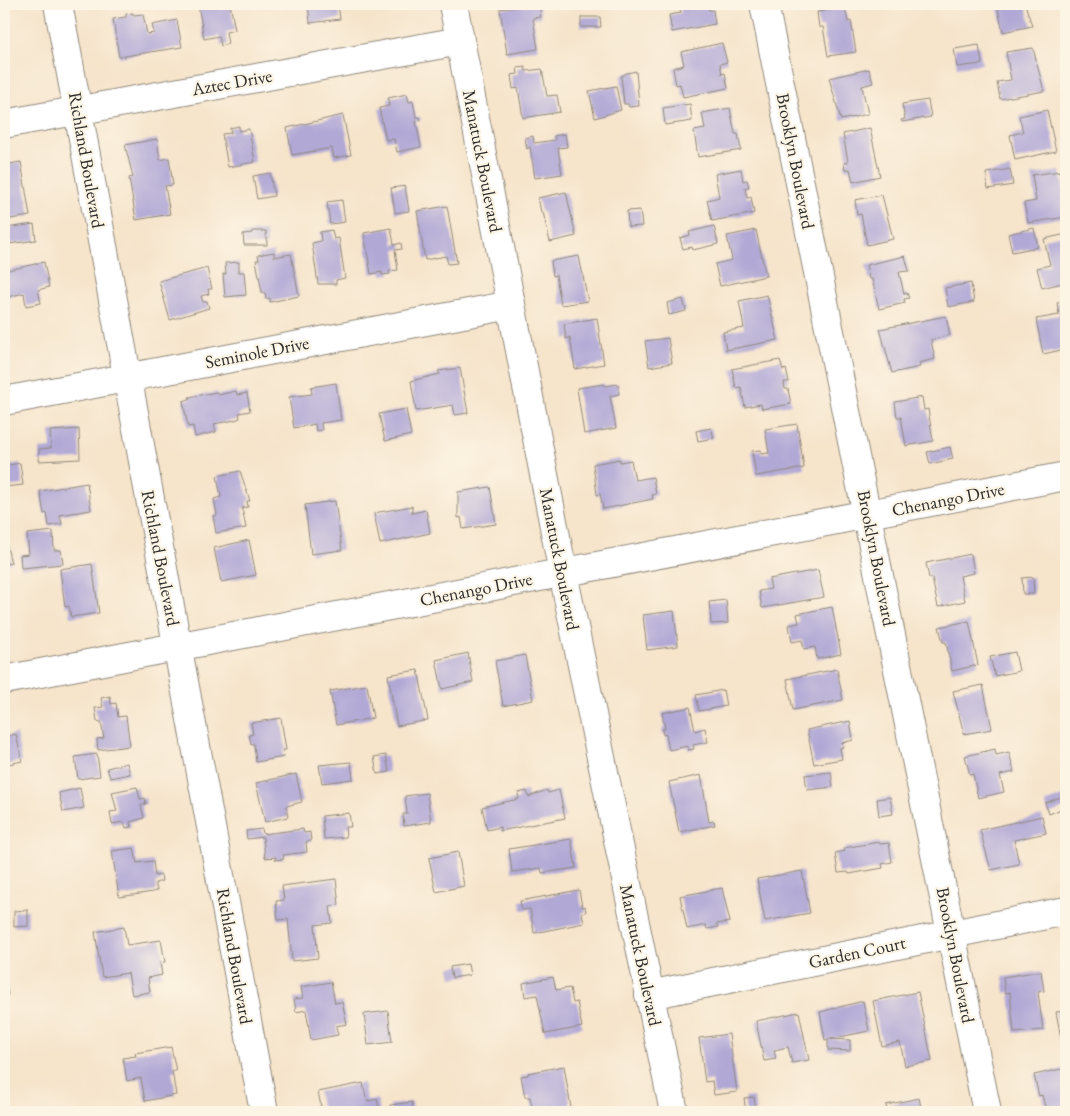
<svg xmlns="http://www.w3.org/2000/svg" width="1070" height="1116" viewBox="0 0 1070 1116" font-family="'EB Garamond',serif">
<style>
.building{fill:#b1a8d6}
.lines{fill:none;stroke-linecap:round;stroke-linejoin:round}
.minor-casing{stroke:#90887b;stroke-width:30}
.minor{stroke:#fff;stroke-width:28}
.labels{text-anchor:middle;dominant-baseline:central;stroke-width:4.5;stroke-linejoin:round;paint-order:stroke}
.street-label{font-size:18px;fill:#2b2b2b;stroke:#fcf5e5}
</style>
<rect width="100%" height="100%" fill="#fcf5e5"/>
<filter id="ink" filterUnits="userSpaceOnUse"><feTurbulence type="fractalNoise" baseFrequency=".02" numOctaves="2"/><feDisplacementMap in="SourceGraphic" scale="10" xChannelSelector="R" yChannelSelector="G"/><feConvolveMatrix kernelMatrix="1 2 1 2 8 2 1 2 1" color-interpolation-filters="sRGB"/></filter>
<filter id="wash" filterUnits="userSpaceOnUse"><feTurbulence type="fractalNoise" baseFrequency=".0096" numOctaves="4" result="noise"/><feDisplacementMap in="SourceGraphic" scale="20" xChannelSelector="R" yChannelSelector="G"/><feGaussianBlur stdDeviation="1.12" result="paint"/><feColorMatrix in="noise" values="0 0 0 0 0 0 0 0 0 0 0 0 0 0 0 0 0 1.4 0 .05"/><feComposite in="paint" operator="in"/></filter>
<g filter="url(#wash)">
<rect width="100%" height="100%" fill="#f6e4cb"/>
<g id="blocks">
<path class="building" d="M 198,4 L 230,4 L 235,30 L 226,32 L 228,44 L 221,46 L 219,36 L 204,39 Z
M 308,4 L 338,4 L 340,19 L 310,23 Z
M 539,4 L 541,17 L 533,18 L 538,49 L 507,54 L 500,9 Z
M 679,4 L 708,4 L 709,10 L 713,10 L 715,24 L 672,32 L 669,15 L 681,13 Z
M 997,4 L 1025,4 L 1032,26 L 1003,32 Z
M 845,8 L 848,22 L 851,21 L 856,52 L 828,56 L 823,27 L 819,27 L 817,12 Z
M 133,13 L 133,15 L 143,14 L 147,34 L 154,33 L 152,25 L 177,20 L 182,47 L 119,57 L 113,19 L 126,17 L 126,14 Z
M 581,17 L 600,17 L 601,27 L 581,27 Z
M 722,43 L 727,62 L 720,64 L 722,74 L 725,73 L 728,88 L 683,97 L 680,84 L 676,85 L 673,68 L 684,65 L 681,52 Z
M 979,45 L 982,64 L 957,67 L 954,49 Z
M 1033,48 L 1044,91 L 1000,99 L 997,82 L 1011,80 L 1006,52 Z
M 525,67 L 526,71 L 542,69 L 547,96 L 557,95 L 560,112 L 523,118 L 518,88 L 513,89 L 511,75 L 518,74 L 517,68 Z
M 869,69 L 873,83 L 862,86 L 868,114 L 841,120 L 829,78 Z
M 636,71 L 639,106 L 629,107 L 628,104 L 624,104 L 621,76 L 627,73 Z
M 616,86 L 621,110 L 595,118 L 589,91 Z
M 407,94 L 409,102 L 413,101 L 416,117 L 420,117 L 421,120 L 416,121 L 421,147 L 397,152 L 394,139 L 386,140 L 379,108 L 389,106 L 388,98 Z
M 928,100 L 931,117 L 902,122 L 901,120 L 905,119 L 902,104 Z
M 690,104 L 692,121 L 665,125 L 663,108 Z
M 730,108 L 735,134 L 738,134 L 741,150 L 698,157 L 694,131 L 705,129 L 702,113 Z
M 1047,110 L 1056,151 L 1015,160 L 1010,135 L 1023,132 L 1019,116 Z
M 343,115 L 351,155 L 334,158 L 332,148 L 292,155 L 287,128 Z
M 239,126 L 239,131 L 249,129 L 255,162 L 228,167 L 222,134 L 231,133 L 230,128 Z
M 870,128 L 880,176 L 853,182 L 850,169 L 845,170 L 844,163 L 848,162 L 843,134 Z
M 565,134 L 567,147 L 558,148 L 562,174 L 535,178 L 530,147 L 527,149 L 525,138 L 533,136 L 534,143 L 555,140 L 554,136 Z
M 157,139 L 160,160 L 169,158 L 173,185 L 165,186 L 170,214 L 136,220 L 129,178 L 133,177 L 125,145 Z
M 21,162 L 30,216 L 4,220 L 4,165 Z
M 741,169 L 743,181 L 747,180 L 749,187 L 745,188 L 747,198 L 751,197 L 754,213 L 712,221 L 707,200 L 719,197 L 715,174 Z
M 1010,169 L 1013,185 L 988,189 L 986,173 Z
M 1060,171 L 1066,199 L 1066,217 L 1028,223 L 1024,203 L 1036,201 L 1032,175 Z
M 270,173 L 274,196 L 257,199 L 253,176 Z
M 405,186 L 409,211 L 395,213 L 391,188 Z
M 566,192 L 576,236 L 550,242 L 543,212 L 541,212 L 538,198 Z
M 882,195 L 893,239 L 867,245 L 861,214 L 857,215 L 855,200 Z
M 342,200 L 345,222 L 330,224 L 327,202 Z
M 447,206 L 457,263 L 448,264 L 446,256 L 425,260 L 417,211 Z
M 640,210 L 642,226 L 628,227 L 627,211 Z
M 34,224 L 36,240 L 9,244 L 6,228 Z
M 714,226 L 718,244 L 693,250 L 692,247 L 683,249 L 680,238 L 690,235 L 689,232 Z
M 391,228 L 394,245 L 401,243 L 402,249 L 395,250 L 398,270 L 389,271 L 390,274 L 382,275 L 382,272 L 371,274 L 364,233 Z
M 1034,228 L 1038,247 L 1012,252 L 1008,234 Z
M 332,230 L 334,239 L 339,238 L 345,278 L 336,280 L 336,284 L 318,284 L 312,243 L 321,241 L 320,232 Z
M 756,230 L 766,276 L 720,286 L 715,264 L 732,260 L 727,236 Z
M 252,231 L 266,231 L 267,245 L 244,245 L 243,234 L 252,233 Z
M 1066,234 L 1066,282 L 1042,288 L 1037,268 L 1050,265 L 1044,239 Z
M 274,252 L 274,257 L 291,254 L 299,296 L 270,302 L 270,298 L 266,299 L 265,293 L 262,293 L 256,260 L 259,260 L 258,255 Z
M 579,256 L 588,301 L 561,305 L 556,275 L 553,276 L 551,261 Z
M 905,256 L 909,271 L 899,272 L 904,294 L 907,293 L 909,298 L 904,299 L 905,303 L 879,309 L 872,279 L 869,279 L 866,265 Z
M 44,262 L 49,287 L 38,290 L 41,303 L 26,306 L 24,293 L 8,297 L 4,271 Z
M 239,262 L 239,272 L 244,272 L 246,295 L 225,297 L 223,274 L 226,274 L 225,263 Z
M 207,268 L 212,289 L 208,289 L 209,294 L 201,296 L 203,302 L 207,301 L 209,308 L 170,320 L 159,281 Z
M 971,283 L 974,302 L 948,307 L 945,288 Z
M 767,295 L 778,340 L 726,350 L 723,332 L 744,328 L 739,301 Z
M 683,299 L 686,311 L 669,315 L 667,303 Z
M 1066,301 L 1066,349 L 1043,354 L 1036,319 L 1059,315 L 1057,303 Z
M 946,316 L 950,335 L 931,340 L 935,359 L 919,363 L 920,367 L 892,373 L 880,329 Z
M 597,318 L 604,364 L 575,369 L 570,337 L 566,339 L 564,324 Z
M 668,338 L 672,363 L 649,367 L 645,341 Z
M 780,360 L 783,370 L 786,369 L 789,382 L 784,382 L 785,389 L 788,389 L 791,404 L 762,409 L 761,404 L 745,407 L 741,387 L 736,388 L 732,369 Z
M 460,368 L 468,413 L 455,415 L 453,405 L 416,411 L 411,381 L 440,374 L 438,371 Z
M 336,383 L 341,420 L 321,423 L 322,430 L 316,431 L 315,424 L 294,428 L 289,397 L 312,394 L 311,387 Z
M 604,384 L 605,386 L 618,384 L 619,394 L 610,396 L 616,428 L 584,434 L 577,388 Z
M 236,391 L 237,395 L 247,393 L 250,411 L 239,413 L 240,418 L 235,420 L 214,424 L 216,432 L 195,437 L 193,426 L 188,427 L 183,401 L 190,399 L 189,397 L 217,392 L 218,395 Z
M 922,397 L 924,410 L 928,409 L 933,441 L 906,446 L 901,417 L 897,417 L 895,402 Z
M 406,409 L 411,435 L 385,441 L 379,414 Z
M 797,424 L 804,468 L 756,476 L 752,451 L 761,450 L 761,454 L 769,453 L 765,429 Z
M 711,428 L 714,438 L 698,441 L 696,431 Z
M 79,429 L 80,459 L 39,461 L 39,449 L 51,448 L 50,431 Z
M 950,447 L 953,459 L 930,464 L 927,452 Z
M 620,459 L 620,462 L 631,460 L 635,480 L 653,477 L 656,494 L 652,495 L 653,499 L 603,509 L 600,494 L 597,495 L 593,464 Z
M 20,463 L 23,485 L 4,487 L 4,466 Z
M 240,471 L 250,501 L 247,501 L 248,507 L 242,508 L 246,528 L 216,533 L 213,516 L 217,515 L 214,499 L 221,497 L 217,476 Z
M 87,483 L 91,510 L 60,515 L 62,524 L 49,526 L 47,513 L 44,514 L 40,491 Z
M 490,487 L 496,524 L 463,529 L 461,517 L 458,518 L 458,492 Z
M 335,501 L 342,550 L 311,554 L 305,505 Z
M 412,506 L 412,513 L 426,510 L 430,533 L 380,544 L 374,513 Z
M 53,531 L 54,550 L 61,550 L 63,564 L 21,568 L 20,555 L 29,554 L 27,534 Z
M 4,534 L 11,563 L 4,564 Z
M 249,540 L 256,575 L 221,582 L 214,548 Z
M 971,554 L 974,573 L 960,576 L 965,601 L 938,607 L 932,578 L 929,578 L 926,563 Z
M 92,564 L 99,613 L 71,617 L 69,606 L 65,607 L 60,569 Z
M 818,570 L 824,597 L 762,608 L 759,591 L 771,589 L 769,579 Z
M 1033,577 L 1034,594 L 1023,594 L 1022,578 Z
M 726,600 L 728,623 L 711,624 L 709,602 Z
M 832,607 L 841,654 L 817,659 L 815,647 L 804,649 L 802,640 L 792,642 L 789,625 L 799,623 L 797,614 Z
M 674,611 L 678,646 L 647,650 L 643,615 Z
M 969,621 L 978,665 L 952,671 L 946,642 L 943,642 L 939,627 Z
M 1015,652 L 1019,671 L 995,676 L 990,657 Z
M 468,653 L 473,682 L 442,689 L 436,660 Z
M 525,655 L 533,700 L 503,706 L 495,661 Z
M 837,669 L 843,700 L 793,710 L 787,679 Z
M 418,670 L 428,720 L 397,726 L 388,675 Z
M 367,685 L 373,718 L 336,725 L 330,691 Z
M 983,685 L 992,729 L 964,734 L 953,691 Z
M 723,690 L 726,706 L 699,711 L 696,695 Z
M 110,696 L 111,704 L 116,703 L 118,717 L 126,716 L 130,746 L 98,750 L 97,739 L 104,738 L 101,722 L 97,721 L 95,708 L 103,707 L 101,698 Z
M 690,707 L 695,731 L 705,728 L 708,742 L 693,745 L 694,749 L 688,750 L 688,746 L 669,750 L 666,734 L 663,735 L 662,729 L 665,729 L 662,713 Z
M 281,718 L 286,750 L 283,750 L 284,757 L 256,762 L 254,744 L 251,744 L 249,735 L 253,734 L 251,723 Z
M 850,721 L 853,740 L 842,743 L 843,747 L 840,748 L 842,759 L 814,764 L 807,730 Z
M 16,734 L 22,761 L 4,765 L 4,737 Z
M 995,749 L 996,755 L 1009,752 L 1014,772 L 1000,775 L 1004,792 L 978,798 L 973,774 L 970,775 L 965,756 Z
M 97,754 L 100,776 L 78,779 L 75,757 Z
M 386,755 L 389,772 L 377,774 L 374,757 Z
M 351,762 L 353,779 L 322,783 L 319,765 Z
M 127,763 L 130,774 L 110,778 L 107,768 Z
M 831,772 L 833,787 L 807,790 L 805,775 Z
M 296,774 L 302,802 L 286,806 L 288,817 L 265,822 L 256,783 Z
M 701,775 L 709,822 L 714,821 L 715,825 L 679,832 L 669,782 Z
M 137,787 L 140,799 L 145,798 L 146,804 L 141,805 L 144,818 L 130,822 L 131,827 L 126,828 L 124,822 L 112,824 L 110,812 L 117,811 L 112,792 Z
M 80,788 L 84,808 L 63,812 L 59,793 Z
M 547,790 L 548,793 L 559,790 L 565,818 L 500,831 L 500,827 L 487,830 L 482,807 L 519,799 L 518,793 L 527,791 L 528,797 Z
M 427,793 L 431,822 L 404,826 L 403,814 L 407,814 L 405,796 Z
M 1066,795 L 1066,807 L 1049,814 L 1045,803 Z
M 890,797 L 893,814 L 879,816 L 877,799 Z
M 349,813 L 351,827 L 345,827 L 346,837 L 324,839 L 322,816 Z
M 1042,816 L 1046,833 L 1014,840 L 1019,864 L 991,870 L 980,830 Z
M 262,829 L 263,834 L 303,829 L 304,833 L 310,832 L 311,841 L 306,842 L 307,852 L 283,855 L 284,859 L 275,860 L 276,857 L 265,858 L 263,837 L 247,839 L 246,831 Z
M 571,839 L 576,868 L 542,873 L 541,868 L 512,872 L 509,849 Z
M 879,842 L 880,844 L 889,843 L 892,862 L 882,864 L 883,868 L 849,874 L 848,872 L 838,873 L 835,853 L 845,851 L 844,848 Z
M 134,848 L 137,863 L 153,861 L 155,876 L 161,875 L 162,881 L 155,883 L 157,890 L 153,892 L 119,897 L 112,851 Z
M 458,852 L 464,886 L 436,892 L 429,858 Z
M 802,871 L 810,913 L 765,921 L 757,879 Z
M 336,879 L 339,905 L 330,906 L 332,923 L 315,925 L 318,958 L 292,961 L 288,919 L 278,920 L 276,901 L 284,900 L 282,886 Z
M 722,888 L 730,922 L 716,924 L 718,927 L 707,929 L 706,925 L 687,929 L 680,896 Z
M 579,890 L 582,907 L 585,906 L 586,912 L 582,913 L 584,923 L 534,933 L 530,909 L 522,910 L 520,901 Z
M 28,910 L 28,926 L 14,927 L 14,911 Z
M 124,927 L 127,945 L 161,940 L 165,962 L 160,963 L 162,975 L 148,978 L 150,992 L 132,995 L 128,973 L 102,977 L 95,932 Z
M 468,964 L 470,975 L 452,978 L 450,967 Z
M 1063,964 L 1066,964 L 1066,979 L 1065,979 Z
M 1041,971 L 1044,991 L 1038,992 L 1043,1030 L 1014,1033 L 1010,992 L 1005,993 L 1003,977 Z
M 553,977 L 556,990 L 570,988 L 573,1003 L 577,1002 L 582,1027 L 545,1034 L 537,995 L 525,997 L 523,983 Z
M 4,978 L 8,995 L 4,996 Z
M 331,982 L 335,1003 L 342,1002 L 347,1024 L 336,1026 L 338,1035 L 311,1040 L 306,1010 L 296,1012 L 294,999 L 303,998 L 301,987 Z
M 918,992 L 932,1061 L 905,1066 L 900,1042 L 882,1046 L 873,1001 Z
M 863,1001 L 869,1031 L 825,1040 L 820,1012 Z
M 388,1011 L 392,1042 L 368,1045 L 364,1014 Z
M 1066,1011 L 1066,1037 L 1061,1038 L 1056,1012 Z
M 799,1012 L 809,1060 L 792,1063 L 788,1047 L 774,1050 L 776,1059 L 764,1061 L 756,1021 Z
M 729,1034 L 737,1092 L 714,1095 L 712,1081 L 705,1082 L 699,1038 Z
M 828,1039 L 850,1040 L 850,1051 L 828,1050 Z
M 171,1047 L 176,1071 L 172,1071 L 176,1095 L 145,1101 L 141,1078 L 127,1081 L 123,1058 L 136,1056 L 135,1053 Z
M 564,1066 L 571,1108 L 551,1112 L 533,1112 L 530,1097 L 525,1097 L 521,1076 L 528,1075 L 528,1073 Z
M 1066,1068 L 1066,1112 L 1055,1112 L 1054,1109 L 1046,1111 L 1042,1095 L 1039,1096 L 1034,1075 Z
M 363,1083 L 366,1098 L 369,1101 L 377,1099 L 380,1112 L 319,1112 L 318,1107 L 321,1106 L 318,1092 Z
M 754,1097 L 756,1112 L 746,1112 L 744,1098 Z
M 919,1098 L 922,1112 L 887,1112 L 886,1105 Z
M 412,1102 L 413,1112 L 391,1112 L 390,1105 Z"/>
</g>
</g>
<g filter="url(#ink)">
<use href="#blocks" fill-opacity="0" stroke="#90887b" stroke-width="1"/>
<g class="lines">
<defs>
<path id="minor" d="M 58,4 L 264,1112
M 453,4 L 563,573 L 674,1112
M 764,4 L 987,1112
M 4,124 L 460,41
M 4,401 L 511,305
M 4,680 L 1066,476
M 649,995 L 1066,911"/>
</defs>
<use href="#minor" class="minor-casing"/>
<use href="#minor" class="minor"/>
</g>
</g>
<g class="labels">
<g class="street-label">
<text transform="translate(232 82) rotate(-10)">Aztec Drive</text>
<text transform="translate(87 160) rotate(80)">Richland Boulevard</text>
<text transform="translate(483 161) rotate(79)">Manatuck Boulevard</text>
<text transform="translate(796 161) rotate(79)">Brooklyn Boulevard</text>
<text transform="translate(257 352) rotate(-11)">Seminole Drive</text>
<text transform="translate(948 499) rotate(-11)">Chenango Drive</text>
<text transform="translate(161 558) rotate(79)">Richland Boulevard</text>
<text transform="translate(877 558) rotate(79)">Brooklyn Boulevard</text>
<text transform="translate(560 559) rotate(79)">Manatuck Boulevard</text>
<text transform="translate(476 589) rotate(-11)">Chenango Drive</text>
<text transform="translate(857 952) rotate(-12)">Garden Court</text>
<text transform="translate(641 955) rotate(78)">Manatuck Boulevard</text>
<text transform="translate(956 955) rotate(79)">Brooklyn Boulevard</text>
<text transform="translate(235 956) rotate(80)">Richland Boulevard</text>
</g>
</g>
<rect width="1070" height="1116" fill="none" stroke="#fcf5e5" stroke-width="20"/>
</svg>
